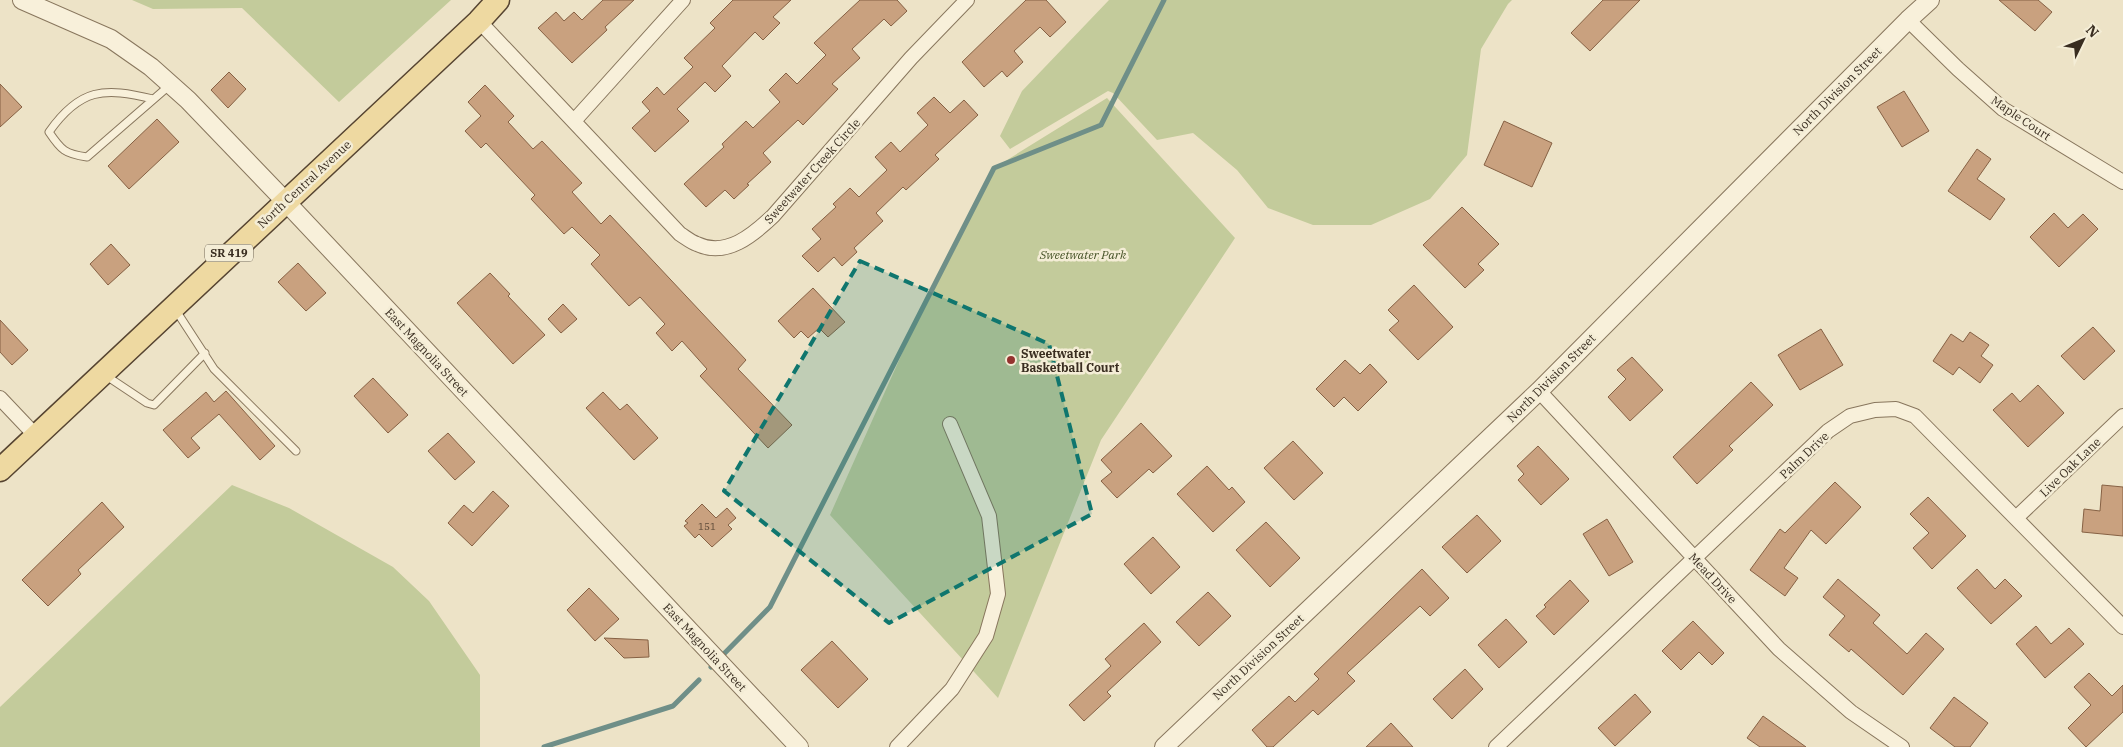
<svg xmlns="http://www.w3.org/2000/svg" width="2123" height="747" viewBox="0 0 2123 747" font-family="'IBM Plex Serif',serif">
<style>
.green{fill:#c3cb9b}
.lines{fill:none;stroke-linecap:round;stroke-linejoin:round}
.stream{stroke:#6f8f88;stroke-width:5}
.building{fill:#c9a17f;stroke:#866144}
.service-casing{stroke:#88765d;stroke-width:9}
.minor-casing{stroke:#88765d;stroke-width:16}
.tertiary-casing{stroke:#88765d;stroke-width:20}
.primary-casing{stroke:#564431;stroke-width:25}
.service{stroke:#f8f0da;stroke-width:7}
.minor{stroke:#f8f0da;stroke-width:14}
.tertiary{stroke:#f8f0da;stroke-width:18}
.primary{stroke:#eed9a1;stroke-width:22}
.marked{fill:#0f766e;fill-opacity:0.2;stroke:#0f766e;stroke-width:4;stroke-dasharray:10 6;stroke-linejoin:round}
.poi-dot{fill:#94332f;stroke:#f4edd6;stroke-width:2}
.labels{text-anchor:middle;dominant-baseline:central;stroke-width:5;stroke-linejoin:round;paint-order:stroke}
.number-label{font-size:10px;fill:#5d4a38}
.shield{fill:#f4edd6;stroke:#716757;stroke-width:1}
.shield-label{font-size:11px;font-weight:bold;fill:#392d20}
.street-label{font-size:12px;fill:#392d20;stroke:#f4edd6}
.park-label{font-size:12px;font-style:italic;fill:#475428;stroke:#f4edd6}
.poi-label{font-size:12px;font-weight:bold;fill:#392d20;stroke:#f4edd6;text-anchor:start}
</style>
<rect width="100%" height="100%" fill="#ede3c7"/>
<path class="green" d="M 132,0 L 451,0 L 339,102 L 242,8 L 153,9 Z
M 1109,0 L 1512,0 L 1508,4 L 1481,49 L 1467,155 L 1430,199 L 1371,225 L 1313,225 L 1268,208 L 1237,170 L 1193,133 L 1157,140 L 1113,93 L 1108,91 L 1010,149 L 1000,136 L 1022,91 Z
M 1107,98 L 1235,238 L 1101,440 L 998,698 L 830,515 L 921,311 L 994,168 Z
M 232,485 L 289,508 L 393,567 L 429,601 L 480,675 L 480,747 L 0,747 L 0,707 Z"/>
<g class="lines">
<path class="stream" d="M 711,667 L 770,607 L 994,168 L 1101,125 L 1164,0
M 544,747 L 673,706 L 699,680"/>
</g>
<path class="building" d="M 603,0 L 634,0 L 605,27 L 607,30 L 572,63 L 538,28 L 556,12 L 564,21 L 574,12 L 582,20 Z
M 733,0 L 791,0 L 773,17 L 780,23 L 763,40 L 755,32 L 722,66 L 731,76 L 715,92 L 705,82 L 677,109 L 689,121 L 655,152 L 632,128 L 650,111 L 642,102 L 657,87 L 664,95 L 693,67 L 684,58 L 715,28 L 710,23 Z
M 860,0 L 897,0 L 907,11 L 891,26 L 884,19 L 852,49 L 860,58 L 832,84 L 838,89 L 803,125 L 798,120 L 763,153 L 771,162 L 747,184 L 749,185 L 734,199 L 725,190 L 706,207 L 684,184 L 724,147 L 722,144 L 746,121 L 753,128 L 780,102 L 769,90 L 786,73 L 797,84 L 826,55 L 814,43 Z
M 1026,0 L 1046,0 L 1066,22 L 1050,37 L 1040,27 L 1014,51 L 1023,62 L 1007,77 L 1002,71 L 984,87 L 962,62 Z
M 1603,0 L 1640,0 L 1590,51 L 1571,33 Z
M 1999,0 L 2038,0 L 2052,12 L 2035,31 Z
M 229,72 L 246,89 L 228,108 L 211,90 Z
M 0,84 L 22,107 L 0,127 Z
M 485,85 L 514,116 L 508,122 L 533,149 L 542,141 L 582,183 L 572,192 L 601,224 L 610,215 L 746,360 L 738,369 L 792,425 L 768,448 L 700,376 L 707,369 L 682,341 L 672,351 L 656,333 L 665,324 L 640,297 L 629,306 L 591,264 L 600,255 L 572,227 L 564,234 L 531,199 L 535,195 L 486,143 L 481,148 L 465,131 L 481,116 L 468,102 Z
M 1904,91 L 1929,131 L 1902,147 L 1877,107 Z
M 934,97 L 950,113 L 964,100 L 978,115 L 935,155 L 939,159 L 906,190 L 903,187 L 876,213 L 883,221 L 854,248 L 857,252 L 842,266 L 834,257 L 818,272 L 802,256 L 821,239 L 812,229 L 836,207 L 833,204 L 850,188 L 859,197 L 887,170 L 875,157 L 891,142 L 900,152 L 928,125 L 917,113 Z
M 157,119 L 179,142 L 129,189 L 108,166 Z
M 1504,121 L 1552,143 L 1532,187 L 1484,165 Z
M 1977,149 L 1991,159 L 1977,179 L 2005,199 L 1990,220 L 1948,191 Z
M 1462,207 L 1499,244 L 1478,264 L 1484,270 L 1465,288 L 1423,245 Z
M 2054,213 L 2068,228 L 2083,214 L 2098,229 L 2059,267 L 2030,237 Z
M 111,244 L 130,265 L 108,285 L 90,264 Z
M 298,263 L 326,293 L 306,311 L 278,282 Z
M 490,273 L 510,294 L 508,296 L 545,335 L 513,364 L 457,303 Z
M 1414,285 L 1453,327 L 1418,360 L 1389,330 L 1399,321 L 1388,310 Z
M 813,288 L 845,322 L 828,337 L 819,328 L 808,338 L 801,331 L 794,338 L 778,321 Z
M 563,304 L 577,319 L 561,333 L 548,319 Z
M 0,320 L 28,350 L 12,365 L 0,352 Z
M 2093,327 L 2115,351 L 2084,380 L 2061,356 Z
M 1821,329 L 1843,365 L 1800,390 L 1778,355 Z
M 1970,332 L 1989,345 L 1981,356 L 1993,365 L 1980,383 L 1959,367 L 1953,375 L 1933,361 L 1951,334 L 1963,342 Z
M 1632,357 L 1663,390 L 1630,421 L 1608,397 L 1626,379 L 1617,370 Z
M 1345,360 L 1360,374 L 1370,364 L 1387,382 L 1358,411 L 1344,397 L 1334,407 L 1316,389 Z
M 373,378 L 408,415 L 388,433 L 354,396 Z
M 1751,382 L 1773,405 L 1729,446 L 1733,450 L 1697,484 L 1673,457 Z
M 2038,385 L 2064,413 L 2028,447 L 1993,410 L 2012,393 L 2020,402 Z
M 226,391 L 275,446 L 260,460 L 219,414 L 191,438 L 200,448 L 188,458 L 163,430 L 206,392 L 214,402 Z
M 603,392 L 620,410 L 627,404 L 658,438 L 634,460 L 586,408 Z
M 1141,423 L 1172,456 L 1153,473 L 1149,469 L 1117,498 L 1101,481 L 1112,472 L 1101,460 Z
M 448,433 L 475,462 L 455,480 L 428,451 Z
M 1293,441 L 1323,473 L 1294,500 L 1264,468 Z
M 1538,446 L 1569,479 L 1541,505 L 1518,480 L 1524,474 L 1517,466 Z
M 1207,466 L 1229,490 L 1232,487 L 1245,502 L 1213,532 L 1177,494 Z
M 1835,482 L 1861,507 L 1826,544 L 1811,530 L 1784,568 L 1798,578 L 1785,596 L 1750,570 L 1780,529 L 1785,533 Z
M 2102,485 L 2123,487 L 2123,536 L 2082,532 L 2084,509 L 2100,511 Z
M 493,491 L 509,506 L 472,546 L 448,523 L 464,505 L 473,513 Z
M 1928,497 L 1966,536 L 1932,569 L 1913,548 L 1929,533 L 1910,514 Z
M 102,502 L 124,527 L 78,570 L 81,574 L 48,606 L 22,580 Z
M 702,504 L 716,518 L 727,508 L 736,518 L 728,525 L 732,529 L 712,547 L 699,534 L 695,538 L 684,526 L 688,523 L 685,521 Z
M 1477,515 L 1501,541 L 1467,573 L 1442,547 Z
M 1607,519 L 1633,562 L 1609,576 L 1583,534 Z
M 1266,522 L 1300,558 L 1270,587 L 1236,550 Z
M 1153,537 L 1180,567 L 1151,594 L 1124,564 Z
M 1422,569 L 1449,598 L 1430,616 L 1420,606 L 1347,673 L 1355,681 L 1318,715 L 1313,710 L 1273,747 L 1267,747 L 1252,730 L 1289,696 L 1295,702 L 1319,679 L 1314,674 Z
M 1977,569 L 1995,589 L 2005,579 L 2022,596 L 1991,624 L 1957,588 Z
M 1838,579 L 1880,615 L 1873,623 L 1907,654 L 1926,633 L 1944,649 L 1903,695 L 1851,649 L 1849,652 L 1829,635 L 1845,616 L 1823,597 Z
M 1570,580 L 1589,601 L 1554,635 L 1536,616 L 1546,607 L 1544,605 Z
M 589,588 L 619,619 L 595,641 L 567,610 Z
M 1208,592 L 1231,616 L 1199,646 L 1176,622 Z
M 1506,619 L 1527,642 L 1499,668 L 1478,645 Z
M 1693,621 L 1724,653 L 1712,665 L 1699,652 L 1681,670 L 1662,651 Z
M 1144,623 L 1161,642 L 1107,692 L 1111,696 L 1084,721 L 1069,705 L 1111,666 L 1105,659 Z
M 2036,626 L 2051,644 L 2069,628 L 2084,644 L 2045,678 L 2016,644 Z
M 604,638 L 648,640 L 649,657 L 624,658 Z
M 832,641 L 868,679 L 838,708 L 801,670 Z
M 1465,669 L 1483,689 L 1452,719 L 1433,699 Z
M 2089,673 L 2112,696 L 2123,685 L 2123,712 L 2086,747 L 2068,728 L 2091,705 L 2074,687 Z
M 1635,694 L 1651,712 L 1615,746 L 1598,728 Z
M 1954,697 L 1988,723 L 1970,747 L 1955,747 L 1930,728 Z
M 1763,716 L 1806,747 L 1760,747 L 1747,738 Z
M 1391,723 L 1413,747 L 1366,747 Z"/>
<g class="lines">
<defs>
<path id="service" d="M 153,99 C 104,87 80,88 49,132 C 61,150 65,154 87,157 L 170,85
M 175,309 L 214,369 L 296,451
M 105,375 L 147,403 L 154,405 L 205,353"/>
<path id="minor" d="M 1908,20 L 1958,69 L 2003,109 L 2123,182
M 479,21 L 680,234 C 685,237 691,242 697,244 C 726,258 753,235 773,216 L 911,58 L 967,0
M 574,121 L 683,0
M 1539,391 L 1779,649 L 1851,712 L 1902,747
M 0,398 L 36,436
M 2016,518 L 2123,416
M 897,747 L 952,689 L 986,636 L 998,594 L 989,516 L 950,424
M 1496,747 L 1828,431 L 1850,416 L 1875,410 L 1896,409 L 1915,416 L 2123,627"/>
<path id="tertiary" d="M 22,0 L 111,39 L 151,67 L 188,100 L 285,201 L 799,747
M 1164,747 L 1539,391 L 1908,20 L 1930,0"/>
<path id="primary" d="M 0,470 L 479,21 L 498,0"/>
</defs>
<use href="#service" class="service-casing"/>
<use href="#minor" class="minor-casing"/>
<use href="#tertiary" class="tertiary-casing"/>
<use href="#primary" class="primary-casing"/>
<use href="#service" class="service"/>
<use href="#minor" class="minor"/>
<use href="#tertiary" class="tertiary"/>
<use href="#primary" class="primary"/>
</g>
<path class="marked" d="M 860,261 L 1049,344 L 1092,514 L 889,623 L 724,491 Z"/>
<circle class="poi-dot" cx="1011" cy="360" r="5"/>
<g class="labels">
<g class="number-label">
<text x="707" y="526">151</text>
</g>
<rect class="shield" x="205" y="244.5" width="48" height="17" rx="4"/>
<g class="shield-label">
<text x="229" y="253">SR 419</text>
</g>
<g class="street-label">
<text transform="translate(1837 91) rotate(-45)">North Division Street</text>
<text transform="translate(2021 118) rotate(34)">Maple Court</text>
<text transform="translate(812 171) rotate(-48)">Sweetwater Creek Circle</text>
<text transform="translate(304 184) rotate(-43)">North Central Avenue</text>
<text transform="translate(427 352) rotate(47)">East Magnolia Street</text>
<text transform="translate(1551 378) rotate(-45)">North Division Street</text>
<text transform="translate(1804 455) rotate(-43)">Palm Drive</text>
<text transform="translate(2070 467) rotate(-44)">Live Oak Lane</text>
<text transform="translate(1713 578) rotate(47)">Mead Drive</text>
<text transform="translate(705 647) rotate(47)">East Magnolia Street</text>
<text transform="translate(1258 657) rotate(-43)">North Division Street</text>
</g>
<g class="park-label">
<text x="1083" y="254">Sweetwater Park</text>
</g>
<g class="poi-label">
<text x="1021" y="353">Sweetwater<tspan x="1021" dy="14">Basketball Court</tspan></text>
</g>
</g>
<g transform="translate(2083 40) rotate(47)" stroke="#f4edd6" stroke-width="4" paint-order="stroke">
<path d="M0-4L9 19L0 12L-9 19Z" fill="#392d20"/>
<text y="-8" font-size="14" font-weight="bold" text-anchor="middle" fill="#392d20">N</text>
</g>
</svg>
